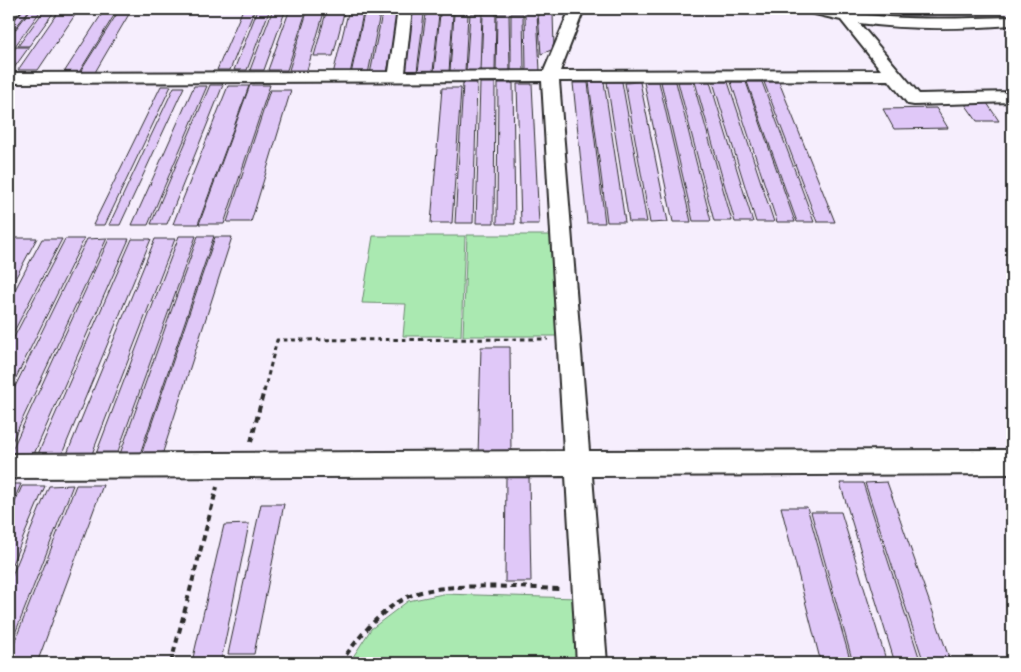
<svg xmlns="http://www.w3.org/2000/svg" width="1021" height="672" viewBox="0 0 1021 672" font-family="'Indie Flower',sans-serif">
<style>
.green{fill:#aae9b1;stroke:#6a8a6e}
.building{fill:#e0c8f8;stroke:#2b2b2b}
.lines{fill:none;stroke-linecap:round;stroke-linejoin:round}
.street-casing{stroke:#2b2b2b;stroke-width:4}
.path-far1{stroke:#2b2b2b;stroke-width:3;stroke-dasharray:4.5 4;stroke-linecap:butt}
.path{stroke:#2b2b2b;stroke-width:4;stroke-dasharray:6 4.5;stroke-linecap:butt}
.street{fill:#fff;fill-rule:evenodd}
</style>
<rect width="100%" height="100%" fill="#f6eefd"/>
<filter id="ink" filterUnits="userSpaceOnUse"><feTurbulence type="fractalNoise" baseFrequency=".02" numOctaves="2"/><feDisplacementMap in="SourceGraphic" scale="10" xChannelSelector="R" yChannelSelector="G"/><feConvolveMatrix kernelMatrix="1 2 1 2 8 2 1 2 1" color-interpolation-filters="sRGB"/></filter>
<g filter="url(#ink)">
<path class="green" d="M 467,235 L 550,235 L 557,336 L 463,336 Z
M 373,236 L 465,236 L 461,336 L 403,336 L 406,304 L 362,303 Z
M 443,594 L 577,598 L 580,663 L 349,663 L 371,629 L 408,601 Z"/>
<path class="building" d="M 19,9 L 30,9 L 9,36 L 9,21 Z
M 31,9 L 42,9 L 15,46 L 9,46 L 9,38 Z
M 45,9 L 56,9 L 29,46 L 18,46 Z
M 60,9 L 79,9 L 38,70 L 18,70 Z
M 105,9 L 118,9 L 78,74 L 63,74 Z
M 120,9 L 132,9 L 94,74 L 79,74 Z
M 243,9 L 255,9 L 230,70 L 217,70 Z
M 258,9 L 270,9 L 247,70 L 234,70 Z
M 273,9 L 286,9 L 264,70 L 250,70 Z
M 290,9 L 307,9 L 287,70 L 268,70 Z
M 308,9 L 325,9 L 307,70 L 289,70 Z
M 327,9 L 345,9 L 333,56 L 314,56 Z
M 349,9 L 364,9 L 350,74 L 333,74 Z
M 365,9 L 381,9 L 368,74 L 351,74 Z
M 383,9 L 398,9 L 387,74 L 370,74 Z
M 525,13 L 537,13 L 540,71 L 526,71 Z
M 538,13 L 553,13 L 554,49 L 541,54 Z
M 411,14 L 424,14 L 417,72 L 402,72 Z
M 426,14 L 439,14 L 433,71 L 418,71 Z
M 440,14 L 453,14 L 449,72 L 434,72 Z
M 454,14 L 468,14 L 465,71 L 450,71 Z
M 470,14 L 482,14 L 480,71 L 466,71 Z
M 483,14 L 496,14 L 495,71 L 481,71 Z
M 497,14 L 509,14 L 510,72 L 496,72 Z
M 511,14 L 523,14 L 524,71 L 511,72 Z
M 16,47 L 29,47 L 9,75 L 9,57 Z
M 589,82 L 604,82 L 625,222 L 607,222 Z
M 607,82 L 622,82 L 647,222 L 629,222 Z
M 640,82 L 668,222 L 650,223 L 625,83 Z
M 644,82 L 659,82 L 691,222 L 673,222 Z
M 661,82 L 676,82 L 711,221 L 693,221 Z
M 678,82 L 693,82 L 732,221 L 714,221 Z
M 695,82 L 710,82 L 753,222 L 735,222 Z
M 713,82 L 728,82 L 774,222 L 756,222 Z
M 731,82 L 746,82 L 795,222 L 777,222 Z
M 747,82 L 762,82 L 814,222 L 797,222 Z
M 764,82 L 779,82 L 835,222 L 817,222 Z
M 463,83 L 477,83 L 473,223 L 455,223 Z
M 480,83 L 495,83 L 494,223 L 476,223 Z
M 498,83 L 513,83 L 515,224 L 497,224 Z
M 573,83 L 588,83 L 605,223 L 587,223 Z
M 517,84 L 532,84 L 539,224 L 521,224 Z
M 210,85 L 223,85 L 167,224 L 151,224 Z
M 250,85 L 270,85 L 224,224 L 199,224 Z
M 161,86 L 171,86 L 105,225 L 93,225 Z
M 194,86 L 207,86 L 148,225 L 132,225 Z
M 228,86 L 249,86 L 198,224 L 173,224 Z
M 174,87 L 184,87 L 120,225 L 109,225 Z
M 442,88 L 461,88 L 452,223 L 431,223 Z
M 270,90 L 291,90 L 251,222 L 227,222 Z
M 987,103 L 999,121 L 977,121 L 965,104 Z
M 936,108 L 948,128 L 894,129 L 883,109 Z
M 179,236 L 196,236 L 117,454 L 96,454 Z
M 198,236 L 214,236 L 140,454 L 120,454 Z
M 215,237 L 232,237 L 162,455 L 141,455 Z
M 13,238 L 37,238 L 9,290 L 9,246 Z
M 107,238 L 9,448 L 9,399 L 87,239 Z
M 42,239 L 62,239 L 9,341 L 9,301 Z
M 65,239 L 84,239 L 9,392 L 9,347 Z
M 109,239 L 129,239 L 34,454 L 10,454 Z
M 132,239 L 151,239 L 62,454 L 38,454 Z
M 155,239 L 175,239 L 92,454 L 67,454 Z
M 481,347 L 510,347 L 511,456 L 478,456 Z
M 506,477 L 529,477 L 531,582 L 505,582 Z
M 887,482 L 951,663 L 924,663 L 865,483 Z
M 840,483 L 863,483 L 921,663 L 895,663 Z
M 9,484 L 21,484 L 9,511 Z
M 73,485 L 9,649 L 9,583 L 49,486 Z
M 76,485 L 103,485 L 37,663 L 9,663 L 9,656 Z
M 22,486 L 45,486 L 9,571 L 9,516 Z
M 261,504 L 284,504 L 254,654 L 228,654 Z
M 781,507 L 807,507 L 851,663 L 821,663 Z
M 811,512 L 841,512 L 887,663 L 853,663 Z
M 249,524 L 221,661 L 192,662 L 224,525 Z"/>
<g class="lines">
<defs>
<path id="street" d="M 9,9 L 21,9 L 21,10 L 14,18 L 9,19 Z
M 398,9 L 412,9 L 405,72 L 544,71 L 570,9 L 584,9 L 560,71 L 881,70 L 841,20 L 806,12 L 804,9 C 833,9 860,15 888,17 C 930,20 971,18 1012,17 L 1012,25 C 961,29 910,30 859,23 L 919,94 L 1012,92 L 1012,102 L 914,105 L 908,104 L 889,80 L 559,81 L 589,451 L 1012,450 L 1012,474 L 592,476 L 607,663 L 577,663 L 566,476 L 9,478 L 9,454 L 564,451 L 542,81 L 9,83 L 9,73 L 389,72 Z"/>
</defs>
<use href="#street" class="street-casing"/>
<path class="path-far1" d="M 264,392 L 277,340 L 548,339"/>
<path class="path" d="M 251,442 L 264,390
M 171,663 L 217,487
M 340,663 C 359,637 382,607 412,595 C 446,581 523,588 562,589"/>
<use href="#street" class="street"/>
</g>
</g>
<rect width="1021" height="672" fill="none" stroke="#fff" stroke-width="30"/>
<rect x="15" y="15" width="991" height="642" fill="none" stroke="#2b2b2b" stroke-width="2" filter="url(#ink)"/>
</svg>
